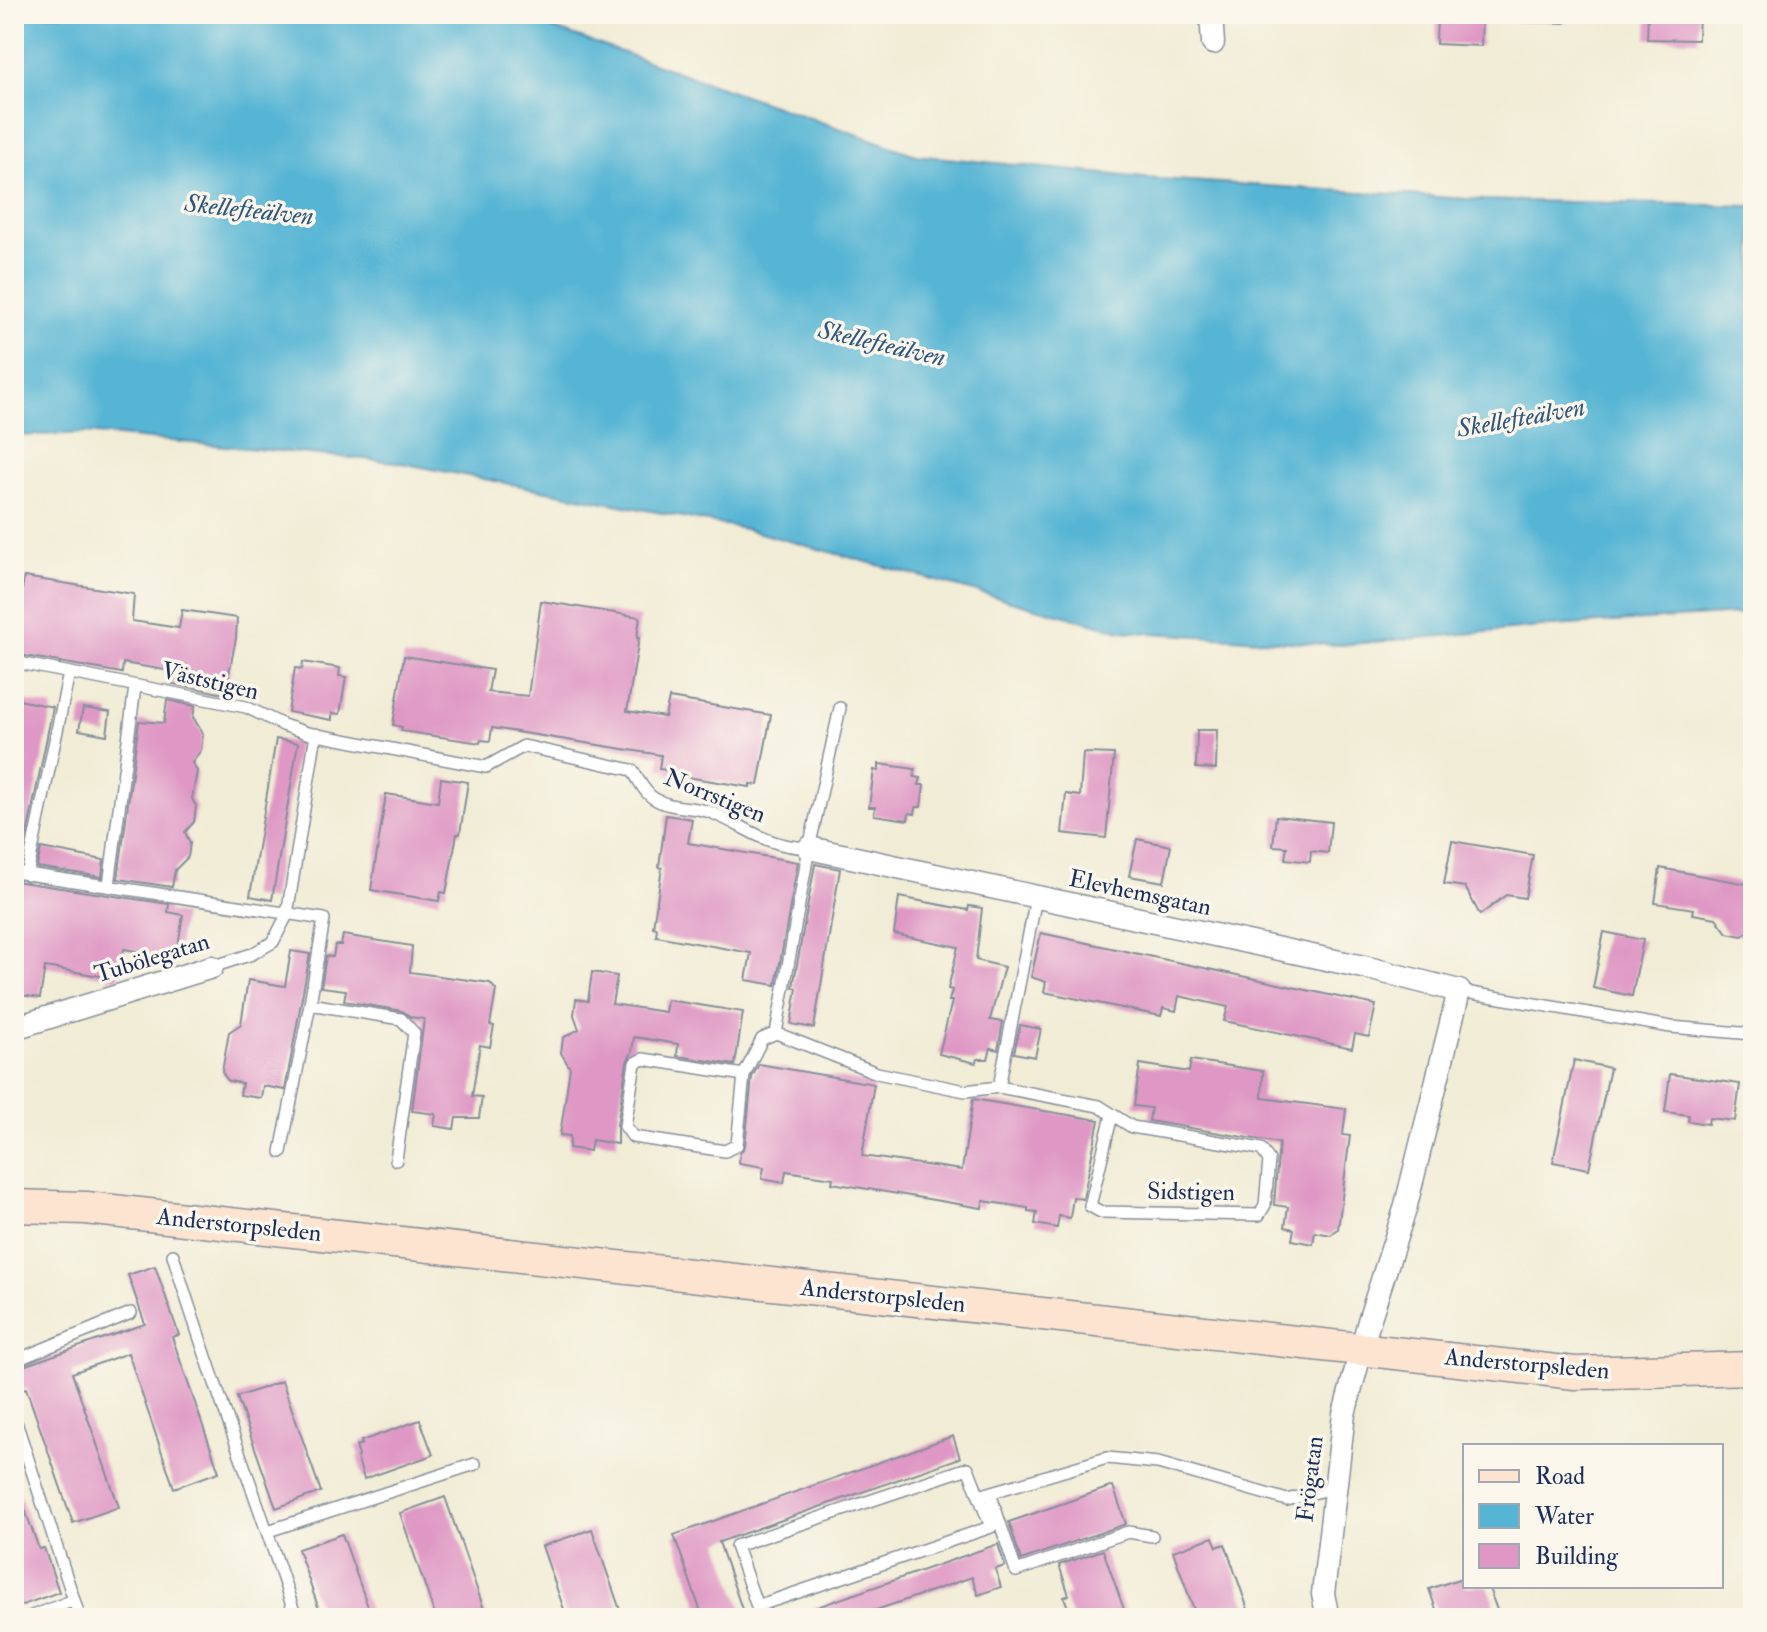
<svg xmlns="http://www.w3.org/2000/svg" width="1767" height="1632" viewBox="0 0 1767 1632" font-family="'IM FELL Double Pica',serif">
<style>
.water{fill:#56b5d4;stroke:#387299;stroke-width:2}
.building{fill:#df98c5}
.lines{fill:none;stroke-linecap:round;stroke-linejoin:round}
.service-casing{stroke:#868e9a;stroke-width:14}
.minor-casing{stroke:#868e9a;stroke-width:25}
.secondary-casing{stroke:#868e9a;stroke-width:35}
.service{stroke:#fff;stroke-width:11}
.minor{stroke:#fff;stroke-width:22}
.secondary{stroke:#fde4d0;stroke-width:32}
.labels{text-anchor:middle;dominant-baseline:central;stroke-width:7;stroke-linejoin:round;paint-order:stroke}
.street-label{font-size:24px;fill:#1b2f5e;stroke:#fbf7ec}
.water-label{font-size:26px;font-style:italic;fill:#2d5781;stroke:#fbf7ec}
</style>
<rect width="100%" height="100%" fill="#fbf7ec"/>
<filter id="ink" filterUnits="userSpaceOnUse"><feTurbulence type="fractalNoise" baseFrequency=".0125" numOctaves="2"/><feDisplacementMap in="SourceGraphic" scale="16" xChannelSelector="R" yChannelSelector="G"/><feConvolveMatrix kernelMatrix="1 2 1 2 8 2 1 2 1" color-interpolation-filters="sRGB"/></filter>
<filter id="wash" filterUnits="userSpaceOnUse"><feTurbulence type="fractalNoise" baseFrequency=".006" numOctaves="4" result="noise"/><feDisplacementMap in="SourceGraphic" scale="32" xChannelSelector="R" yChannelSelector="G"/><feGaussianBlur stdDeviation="1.8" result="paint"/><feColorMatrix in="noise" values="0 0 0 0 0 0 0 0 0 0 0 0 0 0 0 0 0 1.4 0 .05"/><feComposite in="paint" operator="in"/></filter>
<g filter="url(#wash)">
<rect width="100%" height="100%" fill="#f1ecd5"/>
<path class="water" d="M 14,14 L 512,14 L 916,155 L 1144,178 L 1483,200 L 1753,206 L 1753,613 L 1553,626 L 1339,645 L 1121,631 L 745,529 L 396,462 L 86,433 L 14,436 Z"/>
<g id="blocks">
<path class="building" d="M 1437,14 L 1482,14 L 1481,46 L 1436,44 Z
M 1648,14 L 1699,14 L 1698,40 L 1647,39 Z
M 24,577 L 134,594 L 132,621 L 179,628 L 182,610 L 237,618 L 236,638 L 225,694 L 169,683 L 171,671 L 123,663 L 122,673 L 14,654 L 14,595 L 21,596 Z
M 541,601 L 640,617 L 637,638 L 639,638 L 627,711 L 665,717 L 669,698 L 771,715 L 758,785 L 750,784 L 750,787 L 667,774 L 668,770 L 659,769 L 661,755 L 492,728 L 490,741 L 481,740 L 480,743 L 401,731 L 402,727 L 393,725 L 404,656 L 492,670 L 488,692 L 528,696 Z
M 303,662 L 340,668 L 339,676 L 346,677 L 340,714 L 332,713 L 332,720 L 288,712 L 295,668 L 302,669 Z
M 14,699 L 53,707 L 21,864 L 14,864 Z
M 167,700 L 195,706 L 193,717 L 203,734 L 201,750 L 192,763 L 197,771 L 192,799 L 196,806 L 194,822 L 185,832 L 190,843 L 188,857 L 175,870 L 172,887 L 118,879 L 139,721 L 164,723 Z
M 83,708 L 110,712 L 107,735 L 79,730 Z
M 1197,730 L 1217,730 L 1216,769 L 1196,768 Z
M 276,739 L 298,743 L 272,900 L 250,896 Z
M 1083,753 L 1114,754 L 1106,838 L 1062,833 L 1066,794 L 1080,796 Z
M 879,764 L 915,769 L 914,777 L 921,778 L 919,785 L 924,785 L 921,807 L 916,807 L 915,814 L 909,813 L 908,820 L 874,815 L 875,807 L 869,807 L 874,770 L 879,771 Z
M 441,778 L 468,782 L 460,834 L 457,834 L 446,893 L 441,892 L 439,901 L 371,890 L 386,794 L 438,802 Z
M 666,815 L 692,819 L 688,843 L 798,862 L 776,985 L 746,980 L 751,953 L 656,936 L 657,928 L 653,927 L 662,868 L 659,867 Z
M 1276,816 L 1331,822 L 1328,853 L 1311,851 L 1310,862 L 1285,859 L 1287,847 L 1273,846 Z
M 1137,839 L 1171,846 L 1164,882 L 1129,876 Z
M 1452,841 L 1533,855 L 1525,898 L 1506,895 L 1480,915 L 1465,887 L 1444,884 Z
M 41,848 L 104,860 L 102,877 L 37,867 Z
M 815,864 L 840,869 L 814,1028 L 791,1024 L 797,988 L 793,987 Z
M 1660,868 L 1753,885 L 1751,930 L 1742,936 L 1727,933 L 1716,918 L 1693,914 L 1694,909 L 1655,903 Z
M 14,881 L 169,904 L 168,912 L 183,915 L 176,958 L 124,949 L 119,979 L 45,967 L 40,998 L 14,994 Z
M 899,897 L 968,910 L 969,906 L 982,908 L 976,960 L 1004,967 L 990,1020 L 1003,1022 L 998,1050 L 991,1048 L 988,1059 L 977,1059 L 976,1063 L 939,1054 L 952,1001 L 949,1001 L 952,990 L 948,989 L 958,947 L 894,934 Z
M 1604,932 L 1643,940 L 1632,996 L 1593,988 Z
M 1041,933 L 1376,1005 L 1369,1037 L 1355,1034 L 1352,1048 L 1224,1021 L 1228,1007 L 1179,996 L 1176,1011 L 1163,1008 L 1161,1016 L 1044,992 L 1046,982 L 1031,977 Z
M 343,935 L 412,946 L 410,972 L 490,983 L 496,990 L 490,1025 L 494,1026 L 490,1047 L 480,1045 L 472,1096 L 482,1097 L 479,1118 L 456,1118 L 454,1129 L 434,1126 L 436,1114 L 412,1111 L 424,1019 L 411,1017 L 402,1011 L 344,1001 L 346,990 L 321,987 L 326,956 L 333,957 L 335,945 L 341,945 Z
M 291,951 L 310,954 L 285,1090 L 263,1086 L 261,1098 L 240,1095 L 242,1083 L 228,1081 L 222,1072 L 229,1032 L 241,1024 L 248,980 L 285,986 Z
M 592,972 L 617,976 L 612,1004 L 665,1012 L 667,1000 L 743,1012 L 735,1065 L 677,1056 L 678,1044 L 634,1037 L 632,1052 L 627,1062 L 617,1125 L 617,1144 L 592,1140 L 590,1151 L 569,1148 L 570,1136 L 560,1135 L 570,1068 L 561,1053 L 563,1038 L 579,1029 L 574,1015 L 576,999 L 588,1001 Z
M 1020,1025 L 1041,1029 L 1035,1057 L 1014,1053 Z
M 1191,1060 L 1263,1071 L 1262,1098 L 1346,1109 L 1343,1135 L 1350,1136 L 1338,1229 L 1331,1235 L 1315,1232 L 1313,1244 L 1292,1240 L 1294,1229 L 1285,1227 L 1288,1207 L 1274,1205 L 1279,1143 L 1149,1121 L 1151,1108 L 1134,1106 L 1140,1064 L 1189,1072 Z
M 1574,1060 L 1610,1068 L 1589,1169 L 1553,1162 Z
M 759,1064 L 874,1084 L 862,1156 L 962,1170 L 973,1099 L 1099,1120 L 1083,1199 L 1073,1197 L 1070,1218 L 1059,1216 L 1057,1228 L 1035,1224 L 1037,1212 L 1028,1211 L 1028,1208 L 983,1201 L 982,1208 L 832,1183 L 833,1178 L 786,1171 L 784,1183 L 762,1179 L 764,1167 L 739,1163 L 740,1153 L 745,1146 L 752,1077 Z
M 1670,1074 L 1740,1084 L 1735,1121 L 1709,1118 L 1708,1124 L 1688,1121 L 1689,1115 L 1665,1112 Z
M 155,1266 L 179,1335 L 172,1337 L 219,1472 L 174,1488 L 128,1353 L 72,1373 L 119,1507 L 73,1523 L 26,1388 L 14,1392 L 14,1369 L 145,1324 L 128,1275 Z
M 282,1381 L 321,1492 L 276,1508 L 237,1397 Z
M 420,1420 L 433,1455 L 364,1479 L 357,1457 L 359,1456 L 356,1446 L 362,1444 L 361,1441 Z
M 953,1436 L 960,1458 L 719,1542 L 745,1618 L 703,1618 L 674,1535 Z
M 1113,1486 L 1126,1524 L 1021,1560 L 1009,1522 Z
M 17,1487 L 39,1549 L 44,1548 L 59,1592 L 14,1608 L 14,1488 Z
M 445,1497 L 487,1618 L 436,1618 L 400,1513 Z
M 592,1529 L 621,1613 L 608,1618 L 567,1618 L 542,1546 Z
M 342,1534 L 372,1618 L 322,1618 L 298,1549 Z
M 1213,1537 L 1217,1547 L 1225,1544 L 1251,1618 L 1197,1618 L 1173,1551 Z
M 998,1544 L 1005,1566 L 995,1569 L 1001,1587 L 978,1595 L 972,1577 L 853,1618 L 795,1618 L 794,1615 Z
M 1103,1550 L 1127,1618 L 1072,1618 L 1064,1597 L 1069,1595 L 1059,1565 Z
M 1465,1577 L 1465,1586 L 1488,1586 L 1500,1618 L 1439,1618 L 1429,1589 Z"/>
</g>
</g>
<g filter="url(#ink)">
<use href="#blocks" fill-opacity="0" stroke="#868e9a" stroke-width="2"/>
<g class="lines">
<defs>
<path id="service" d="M 1515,16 L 1564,17 L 1564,14
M 14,662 L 246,707 L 283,725 L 307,733 L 486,767 L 524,746 L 632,770 C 639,780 645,794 655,799 C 671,809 693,806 710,812 C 749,827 762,846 809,848
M 14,872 L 324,919 L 310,1004
M 27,875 L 69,673
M 109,885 L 135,687
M 212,967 L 252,954 L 273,942 L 287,915 L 316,734
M 1459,991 L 1671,1027 L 1753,1034
M 776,1033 L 809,848 L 840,708
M 744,1075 L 643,1059 L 635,1063 L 625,1126 L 633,1137 L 725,1151 L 737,1145 L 744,1075 L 762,1039 L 776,1033 L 877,1073 L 965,1091 L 999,1087 L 1099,1106 L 1132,1127 L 1261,1149 L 1269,1160 L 1265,1205 L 1259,1215 L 1101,1212 L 1090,1206 L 1112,1115
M 999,1087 L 1036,898
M 281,1152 L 310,1004 L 401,1019 L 414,1033 L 396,1160
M 173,1255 C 210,1378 257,1496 296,1618
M 14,1361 L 131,1313
M 14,1416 L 74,1600
M 990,1493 L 1016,1571 L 1128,1532 L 1152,1536
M 979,1496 L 1107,1458 L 1158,1463 L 1287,1500 L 1335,1487
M 268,1531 L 475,1464
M 757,1606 L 991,1527 L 968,1468 L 736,1546 L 761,1618
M 27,1618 L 74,1600 L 80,1618"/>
<path id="minor" d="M 1211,14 L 1213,43
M 809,848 L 1368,968 L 1459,991 L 1405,1209 L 1369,1321 L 1344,1414 L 1323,1594 L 1328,1618
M 14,1028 L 212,967"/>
<path id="secondary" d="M 14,1206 L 86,1208 L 1575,1373 L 1753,1368"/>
</defs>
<use href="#service" class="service-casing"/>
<use href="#minor" class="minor-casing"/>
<use href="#secondary" class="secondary-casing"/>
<use href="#service" class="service"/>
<use href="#minor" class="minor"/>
<use href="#secondary" class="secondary"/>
</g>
</g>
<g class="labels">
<g class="street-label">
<text transform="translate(210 681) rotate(13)">Väststigen</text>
<text transform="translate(715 796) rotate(22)">Norrstigen</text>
<text transform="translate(1140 893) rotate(12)">Elevhemsgatan</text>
<text transform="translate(152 958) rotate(-17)">Tubölegatan</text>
<text transform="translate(1191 1192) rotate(1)">Sidstigen</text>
<text transform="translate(239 1225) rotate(6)">Anderstorpsleden</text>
<text transform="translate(883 1296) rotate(6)">Anderstorpsleden</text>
<text transform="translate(1527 1364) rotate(5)">Anderstorpsleden</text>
<text transform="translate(1310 1479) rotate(-83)">Frögatan</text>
</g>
<g class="water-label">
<text transform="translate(249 210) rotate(6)">Skellefteälven</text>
<text transform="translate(882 344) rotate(13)">Skellefteälven</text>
<text transform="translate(1521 418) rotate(-10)">Skellefteälven</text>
</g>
</g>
<rect width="1767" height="1632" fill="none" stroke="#fbf7ec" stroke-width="48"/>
<rect x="1463" y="1444" width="260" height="144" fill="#fbf7ec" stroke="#a1a7b3" stroke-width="2"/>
<rect x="1479" y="1470" width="40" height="12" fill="#fde4d0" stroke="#a1a7b3" stroke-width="2"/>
<text x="1535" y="1484" font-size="24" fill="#1b2f5e">Road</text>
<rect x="1479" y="1504" width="40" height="24" fill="#56b5d4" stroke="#a1a7b3" stroke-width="2"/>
<text x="1535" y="1524" font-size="24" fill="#1b2f5e">Water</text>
<rect x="1479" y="1544" width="40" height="24" fill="#df98c5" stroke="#a1a7b3" stroke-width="2"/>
<text x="1535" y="1564" font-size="24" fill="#1b2f5e">Building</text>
</svg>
